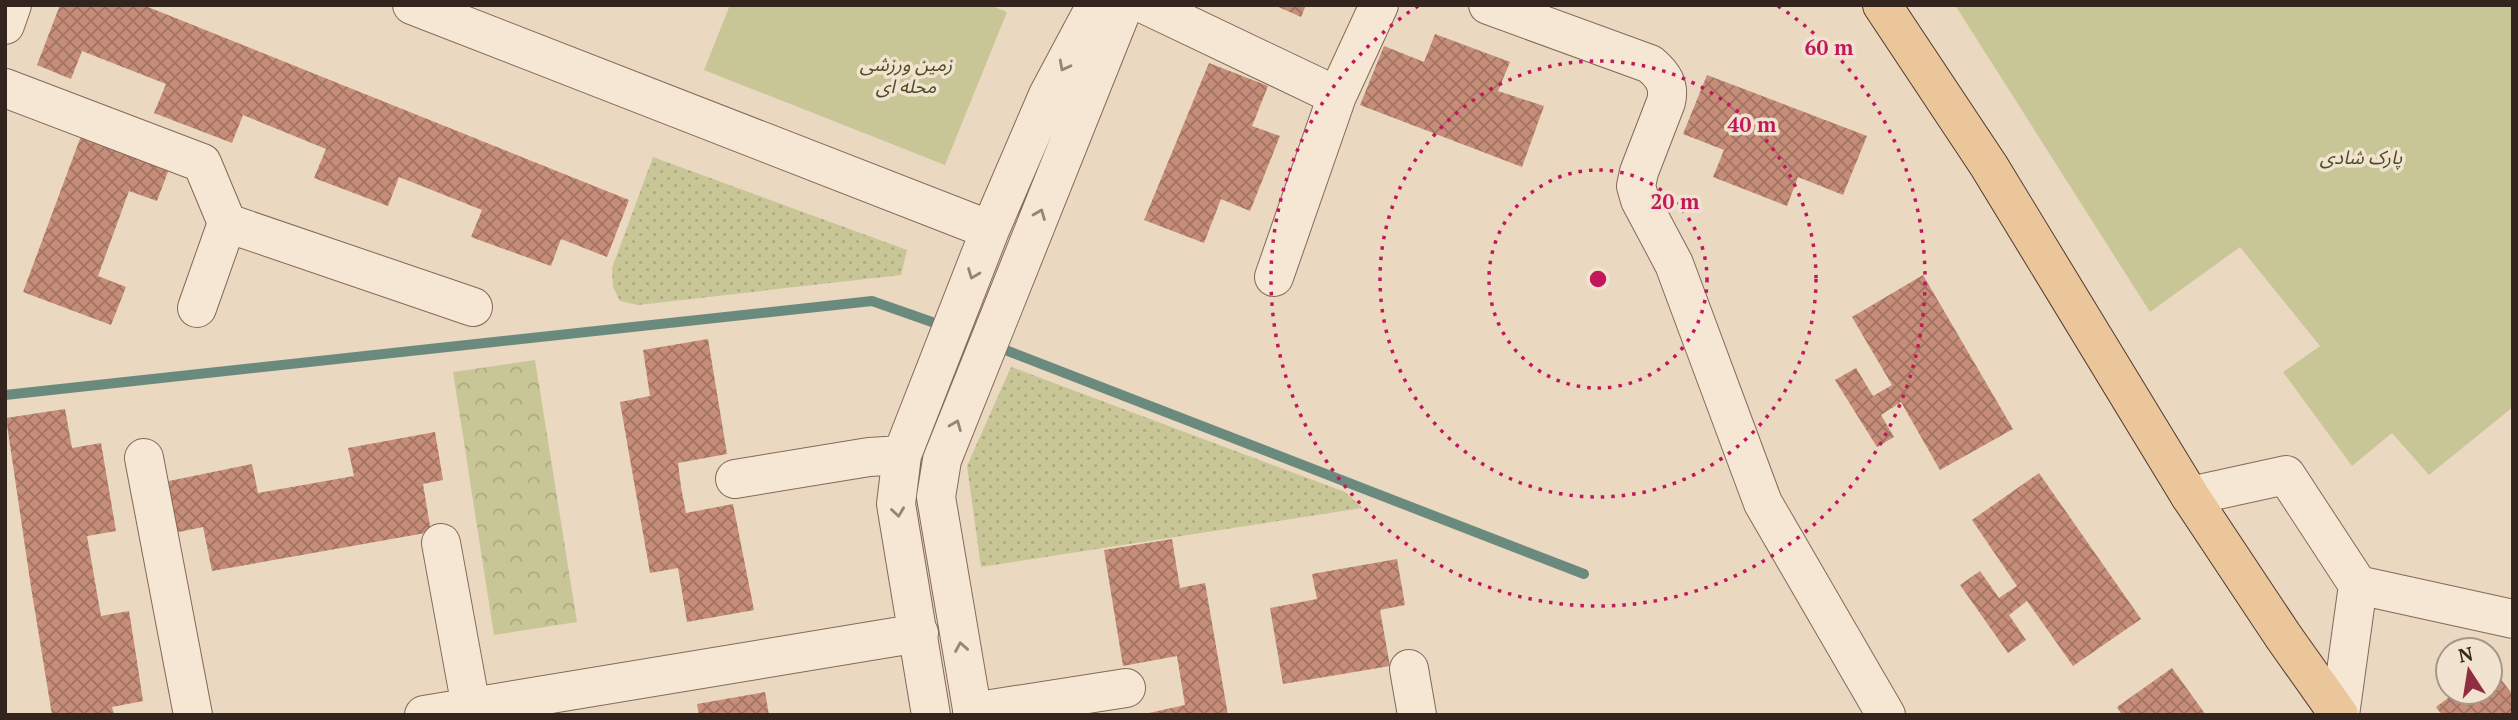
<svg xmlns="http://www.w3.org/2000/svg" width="2518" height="720" viewBox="0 0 2518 720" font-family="'PT Serif','Noto Sans Arabic',serif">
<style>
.grass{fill:url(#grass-dots)}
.forest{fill:url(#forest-crowns)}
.park{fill:#c8c696}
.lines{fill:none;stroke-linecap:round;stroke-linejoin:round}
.stream{stroke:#6b8a7e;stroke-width:10}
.building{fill:url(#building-cross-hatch)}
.minor-casing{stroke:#83695a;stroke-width:40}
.major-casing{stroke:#50392e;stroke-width:40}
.minor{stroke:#f6e6d4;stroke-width:38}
.major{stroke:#ecc69b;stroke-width:38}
.oneway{stroke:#948578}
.ring{fill:none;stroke:#c2185b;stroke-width:3.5;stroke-dasharray:3.5 7}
.labels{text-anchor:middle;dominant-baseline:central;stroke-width:7;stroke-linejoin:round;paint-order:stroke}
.park-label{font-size:19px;font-style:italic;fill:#4a4e25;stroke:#f2e3d0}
.centre{fill:#c2185b;stroke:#f2e3d0;stroke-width:3.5}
.ring-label{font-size:21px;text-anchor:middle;font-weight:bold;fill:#c2185b;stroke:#f2e3d0;stroke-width:7;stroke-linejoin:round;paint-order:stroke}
</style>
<defs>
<pattern id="grass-dots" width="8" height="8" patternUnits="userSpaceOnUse" patternTransform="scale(1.75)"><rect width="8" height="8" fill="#c8c696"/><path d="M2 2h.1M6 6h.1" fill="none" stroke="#acaa81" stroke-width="1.8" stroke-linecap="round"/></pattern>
<pattern id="forest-crowns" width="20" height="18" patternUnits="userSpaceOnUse" patternTransform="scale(1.75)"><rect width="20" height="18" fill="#c8c696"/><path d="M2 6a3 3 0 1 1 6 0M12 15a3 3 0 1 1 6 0" fill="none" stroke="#acaa81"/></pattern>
<pattern id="building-cross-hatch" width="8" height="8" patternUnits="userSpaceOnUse" patternTransform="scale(1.75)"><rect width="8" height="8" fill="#c68d79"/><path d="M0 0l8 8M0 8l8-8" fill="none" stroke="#a17363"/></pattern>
</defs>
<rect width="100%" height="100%" fill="#ead8c1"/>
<path class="grass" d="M 653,157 L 907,250 L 901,275 L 638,305 L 620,301 L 613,287 L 612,268 Z
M 1011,367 L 1345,492 L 1362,508 L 981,567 L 967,466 Z"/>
<path class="forest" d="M 535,360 L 577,622 L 494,635 L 453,372 Z"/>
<path class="park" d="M 730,5 L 990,5 L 1007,12 L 945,165 L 704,70 Z
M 1955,5 L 2513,5 L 2513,407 L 2429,475 L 2392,433 L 2352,466 L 2283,372 L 2320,346 L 2240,247 L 2150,312 Z"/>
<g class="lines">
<path class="stream" d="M 1008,351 L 1584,574
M 5,395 L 872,301 L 932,322"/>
</g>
<path class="building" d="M 60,5 L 143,5 L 629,200 L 607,257 L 561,239 L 551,266 L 471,237 L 482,210 L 399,177 L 388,206 L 314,178 L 326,149 L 243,115 L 232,143 L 154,113 L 166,84 L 82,51 L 71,79 L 37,65 Z
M 1274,5 L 1306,5 L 1301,17 Z
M 1435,34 L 1510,62 L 1498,91 L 1544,106 L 1522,167 L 1360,105 L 1384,46 L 1424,62 Z
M 1209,63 L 1268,86 L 1252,126 L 1280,136 L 1250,211 L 1221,199 L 1204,243 L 1144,220 Z
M 1707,75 L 1867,136 L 1843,195 L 1798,177 L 1787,206 L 1713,177 L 1724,150 L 1683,134 Z
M 81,136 L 169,169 L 157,201 L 129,191 L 98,276 L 126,287 L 111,325 L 23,292 Z
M 1923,275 L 2013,429 L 1940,470 L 1901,402 L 1881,415 L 1894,437 L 1877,447 L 1835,380 L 1856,368 L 1873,396 L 1892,385 L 1852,317 Z
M 708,339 L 727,454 L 678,463 L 681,487 L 686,513 L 733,504 L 754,610 L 687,622 L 678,568 L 650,573 L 620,402 L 650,396 L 643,350 Z
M 65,409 L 72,448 L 101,443 L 116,531 L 87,536 L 101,616 L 129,611 L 136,655 L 143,701 L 112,707 L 114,715 L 52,715 L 31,587 L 6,418 Z
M 435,432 L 443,480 L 423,484 L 431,532 L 212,571 L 203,527 L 174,533 L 164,482 L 252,464 L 258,493 L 303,485 L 354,476 L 348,448 Z
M 2039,473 L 2141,619 L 2073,666 L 2027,601 L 2009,615 L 2026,640 L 2008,653 L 1960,585 L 1980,571 L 1999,598 L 2017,586 L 1972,520 Z
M 1172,539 L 1180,588 L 1205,583 L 1228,715 L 1140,715 L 1185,705 L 1177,656 L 1123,666 L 1104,550 Z
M 1397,559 L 1405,605 L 1380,610 L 1390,666 L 1283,684 L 1270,608 L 1317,599 L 1312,574 Z
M 2490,665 L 2513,695 L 2513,715 L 2442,715 L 2436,707 L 2456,692 L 2490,692 Z
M 2172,668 L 2206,715 L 2122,715 L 2117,707 Z
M 765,692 L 769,715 L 699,715 L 697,704 Z"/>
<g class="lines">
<defs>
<path id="minor" d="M 412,5 L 990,230
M 1146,5 L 1337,96 L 1379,5
M 1488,5 L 1650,64 C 1663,75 1670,85 1666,102 L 1639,172 L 1636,186 L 1640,200 L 1674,264 L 1763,503 L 1886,715
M 5,25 L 12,5
M 5,88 L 202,163 L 227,223 L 473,307
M 1274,277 L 1337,96
M 197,308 L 227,223
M 144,458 L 193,715
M 735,479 L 869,457 L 902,455
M 2190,496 L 2286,475 L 2358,585 L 2340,715
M 441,543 L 471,707
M 2358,585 L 2513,619
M 1409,669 L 1417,715
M 972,712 L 1126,688
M 424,715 L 919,633
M 931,715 L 896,504 L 902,455 L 990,230 L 1048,95 L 1096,5
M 973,715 L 936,497 L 942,460 L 1124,5"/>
<path id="major" d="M 1882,5 L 1989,166 L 2190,496 L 2283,636 L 2339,715"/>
</defs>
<use href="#minor" class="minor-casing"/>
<use href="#major" class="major-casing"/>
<use href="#minor" class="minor"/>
<use href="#major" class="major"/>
</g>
<defs><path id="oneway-chevron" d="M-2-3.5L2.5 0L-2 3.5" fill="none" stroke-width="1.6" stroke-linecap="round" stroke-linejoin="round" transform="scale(1.75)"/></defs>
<g class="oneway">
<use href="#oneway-chevron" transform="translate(1064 66) rotate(118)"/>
<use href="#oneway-chevron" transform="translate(1040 214) rotate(-68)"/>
<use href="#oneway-chevron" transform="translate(973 274) rotate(111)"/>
<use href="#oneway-chevron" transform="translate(956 425) rotate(-68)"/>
<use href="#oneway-chevron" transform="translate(898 512) rotate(82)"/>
<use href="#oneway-chevron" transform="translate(961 647) rotate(-100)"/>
</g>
<g class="ring">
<circle cx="1598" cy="279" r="109"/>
<circle cx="1598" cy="279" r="218"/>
<path d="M1778 6A327 327 0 1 1 1418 6"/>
</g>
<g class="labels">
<g class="park-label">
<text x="906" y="63">زمین ورزشی<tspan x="906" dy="22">محله ای</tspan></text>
<text x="2361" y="156">پارک شادی</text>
</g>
</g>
<circle cx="1598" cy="279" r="10" class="centre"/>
<g class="ring-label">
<text x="1829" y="55">60 m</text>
<text x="1752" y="132">40 m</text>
<text x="1675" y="209">20 m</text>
</g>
<rect width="2518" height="720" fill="none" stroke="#33241d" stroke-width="14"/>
<g transform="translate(2469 671) rotate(348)"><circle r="33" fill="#f2e3d0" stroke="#a69788" stroke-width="2"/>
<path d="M0-5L12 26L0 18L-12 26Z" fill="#8e2e3e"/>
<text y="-10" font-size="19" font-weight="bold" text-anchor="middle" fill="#33241d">N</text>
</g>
</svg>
